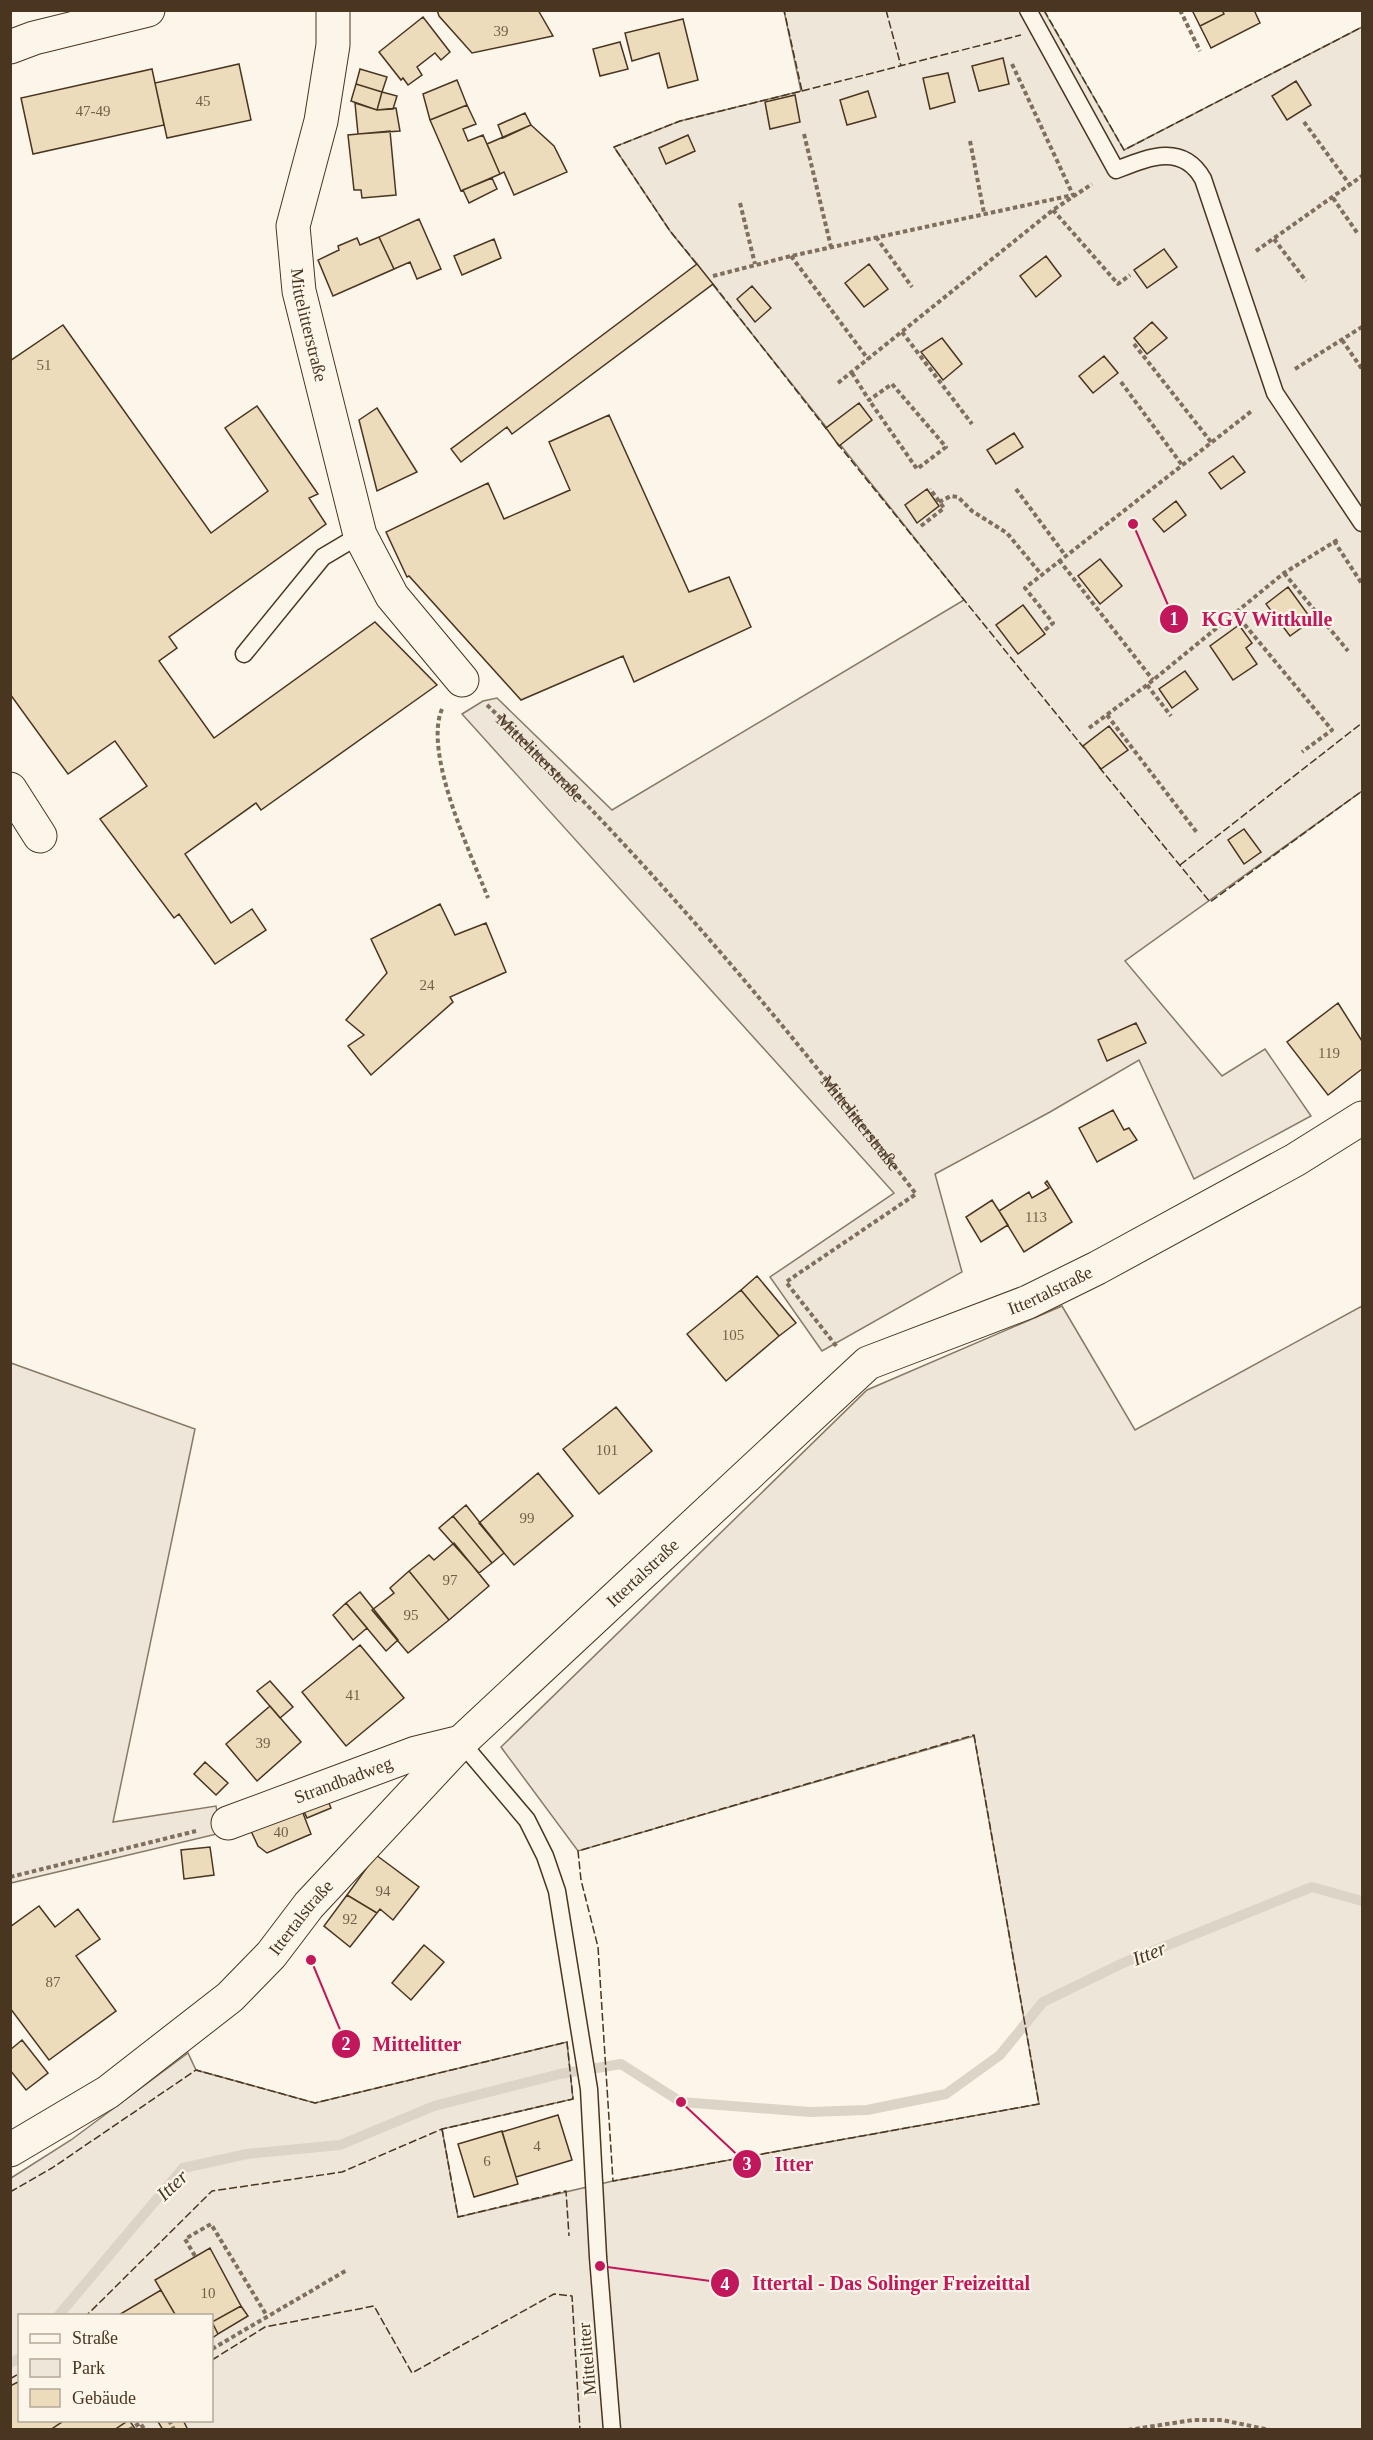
<svg xmlns="http://www.w3.org/2000/svg" width="1373" height="2440" viewBox="0 0 1373 2440" font-family="Georgia,serif">
<style>
.green{fill:#ede6d9;stroke:#887966;stroke-width:1.5;fill-rule:evenodd}
.lines{fill:none;stroke-linecap:round;stroke-linejoin:round}
.stream{stroke:#dcd4c6;stroke-width:10}
.building{fill:#ecdcbc;stroke:#4a3520;stroke-width:1.5}
.lane-casing{stroke:#4a3520;stroke-width:19}
.street-casing{stroke:#4a3520;stroke-width:35}
.secondary-casing{stroke:#4a3520;stroke-width:35}
.path{stroke:#7f6f5c;stroke-width:4;stroke-dasharray:4.5 3;stroke-linecap:butt}
.lane{stroke:#fbf6e9;stroke-width:16}
.street{stroke:#fbf6e9;stroke-width:33}
.secondary{stroke:#fbf6e9;stroke-width:33}
.fence{stroke:#4a3520;stroke-width:1.5;stroke-dasharray:8 3;stroke-linecap:butt}
.labels{text-anchor:middle;dominant-baseline:central;stroke-width:4.5;stroke-linejoin:round;paint-order:stroke}
.number-label{font-size:15px;fill:#725f47}
.street-label{font-size:18px;fill:#4a3520;stroke:#fbf6e9}
.water-label{font-size:20px;font-style:italic;fill:#4a3520;stroke:#fbf6e9}
.leader{fill:none;stroke:#c2185b;stroke-width:2}
.callout-dot{fill:#c2185b;stroke:#fbf6e9;stroke-width:2}
.mark-label{font-size:18px;text-anchor:middle;font-weight:bold;fill:#fff}
.callout-label{font-size:20px;text-anchor:middle;font-weight:bold;fill:#c2185b;stroke:#fbf6e9;stroke-width:4.5;stroke-linejoin:round;paint-order:stroke}
</style>
<rect width="100%" height="100%" fill="#fbf6e9"/>
<path class="green" d="M 784,11 L 1044,11 L 1124,150 L 1362,27 L 1362,791 L 1125,961 L 1222,1076 L 1265,1049 L 1311,1116 L 1194,1179 L 1139,1060 L 1050,1112 L 935,1174 L 962,1272 L 822,1351 L 770,1277 L 894,1193 L 462,714 L 483,701 L 497,698 L 612,810 L 964,600 L 670,231 L 614,147 L 680,121 L 801,91 Z
M 1062,1306 L 1135,1430 L 1362,1306 L 1362,2429 L 11,2430 L 11,2178 L 71,2140 L 188,2053 L 196,2070 L 315,2103 L 567,2042 L 573,2099 L 442,2129 L 458,2217 L 613,2181 L 1039,2104 L 974,1736 L 578,1851 L 501,1747 L 867,1390 ZM 20,2316 L 212,2316 L 212,2420 L 20,2420 Z
M 11,1363 L 195,1429 L 113,1822 L 216,1806 L 221,1833 L 11,1883 Z"/>
<g class="lines">
<path class="stream" d="M 58,2316 L 183,2168 L 247,2154 L 340,2145 L 434,2106 L 560,2074 L 621,2064 L 681,2102 L 810,2112 L 867,2110 L 946,2094 L 1000,2055 L 1043,2002 L 1123,1963 L 1312,1887 L 1362,1901
M 10,2363 L 20,2358"/>
</g>
<path class="building" d="M 437,10 L 538,10 L 553,36 L 472,53 L 439,16 Z
M 1192,10 L 1222,10 L 1224,14 L 1200,26 Z
M 1222,10 L 1254,10 L 1260,23 L 1211,48 L 1200,26 L 1224,14 Z
M 423,17 L 450,52 L 441,60 L 435,53 L 417,67 L 422,75 L 408,85 L 403,78 L 401,80 L 379,52 Z
M 683,19 L 698,80 L 668,88 L 659,53 L 632,61 L 625,33 Z
M 620,42 L 628,69 L 600,76 L 593,49 Z
M 1003,58 L 1009,84 L 979,91 L 972,66 Z
M 239,64 L 251,120 L 167,138 L 155,83 Z
M 152,69 L 164,125 L 33,154 L 21,98 Z
M 360,69 L 387,77 L 382,92 L 356,84 Z
M 948,73 L 955,102 L 930,109 L 923,78 Z
M 457,80 L 467,105 L 430,120 L 423,94 Z
M 1296,81 L 1311,105 L 1287,120 L 1272,96 Z
M 356,84 L 382,92 L 377,110 L 351,101 Z
M 868,91 L 876,117 L 847,125 L 840,100 Z
M 382,92 L 397,96 L 393,109 L 377,110 Z
M 795,95 L 800,122 L 770,129 L 765,102 Z
M 355,103 L 377,110 L 396,108 L 400,131 L 358,134 Z
M 467,105 L 476,124 L 463,129 L 468,141 L 483,135 L 500,174 L 461,191 L 430,120 Z
M 525,113 L 531,125 L 503,138 L 498,125 Z
M 531,125 L 554,146 L 567,172 L 514,195 L 504,172 L 500,174 L 487,144 Z
M 390,131 L 396,195 L 362,198 L 361,190 L 354,190 L 348,135 Z
M 688,135 L 695,151 L 666,164 L 659,148 Z
M 492,178 L 497,189 L 469,203 L 463,190 Z
M 419,219 L 441,269 L 417,279 L 410,262 L 394,269 L 379,237 Z
M 379,237 L 394,269 L 333,296 L 318,260 L 339,250 L 338,246 L 357,238 L 360,245 Z
M 494,239 L 501,258 L 462,275 L 454,256 Z
M 1164,249 L 1177,267 L 1147,288 L 1134,270 Z
M 1046,256 L 1061,276 L 1036,297 L 1020,276 Z
M 697,264 L 713,284 L 512,434 L 507,427 L 461,462 L 451,449 Z
M 869,264 L 888,289 L 864,307 L 845,283 Z
M 752,286 L 771,308 L 755,322 L 737,299 Z
M 1152,322 L 1167,338 L 1147,354 L 1134,338 Z
M 63,325 L 211,533 L 268,491 L 225,428 L 257,406 L 318,494 L 309,498 L 326,524 L 169,637 L 177,648 L 159,661 L 214,738 L 375,622 L 437,685 L 261,810 L 256,803 L 185,854 L 231,923 L 252,909 L 266,930 L 215,964 L 179,914 L 174,918 L 100,819 L 147,786 L 115,741 L 68,774 L 10,694 L 10,361 Z
M 942,338 L 962,364 L 943,380 L 921,352 Z
M 1104,356 L 1118,373 L 1093,393 L 1079,376 Z
M 859,403 L 872,420 L 839,446 L 826,428 Z
M 377,408 L 417,472 L 377,491 L 359,420 Z
M 609,415 L 689,592 L 729,577 L 751,627 L 634,682 L 623,656 L 521,700 L 409,576 L 407,577 L 386,532 L 488,483 L 504,519 L 570,490 L 549,442 Z
M 1014,433 L 1023,447 L 996,464 L 987,450 Z
M 1233,456 L 1245,472 L 1221,489 L 1209,473 Z
M 927,489 L 939,506 L 917,523 L 905,505 Z
M 1176,501 L 1186,515 L 1164,532 L 1153,519 Z
M 1100,559 L 1122,586 L 1100,604 L 1078,576 Z
M 1288,587 L 1312,620 L 1290,636 L 1266,604 Z
M 1023,605 L 1045,634 L 1018,654 L 996,625 Z
M 1239,625 L 1252,643 L 1246,648 L 1257,664 L 1233,680 L 1210,646 Z
M 1185,671 L 1198,689 L 1172,708 L 1159,689 Z
M 1109,726 L 1128,750 L 1101,769 L 1083,746 Z
M 1244,829 L 1261,852 L 1244,864 L 1228,840 Z
M 440,904 L 455,935 L 486,923 L 506,972 L 450,997 L 453,1002 L 371,1075 L 348,1046 L 364,1035 L 346,1020 L 387,973 L 371,939 Z
M 1338,1003 L 1362,1041 L 1362,1069 L 1328,1095 L 1287,1042 Z
M 1136,1023 L 1146,1043 L 1107,1061 L 1098,1040 Z
M 1113,1110 L 1124,1130 L 1129,1128 L 1137,1140 L 1097,1162 L 1079,1128 Z
M 1047,1181 L 1072,1222 L 1024,1252 L 999,1211 L 1029,1192 L 1032,1198 L 1049,1188 L 1045,1183 Z
M 992,1200 L 1008,1225 L 981,1242 L 966,1217 Z
M 757,1276 L 796,1323 L 779,1336 L 741,1290 Z
M 741,1290 L 779,1336 L 726,1381 L 687,1334 Z
M 616,1407 L 652,1451 L 599,1494 L 563,1449 Z
M 538,1473 L 573,1516 L 514,1565 L 479,1523 Z
M 466,1505 L 504,1553 L 492,1563 L 453,1516 Z
M 453,1516 L 492,1563 L 479,1573 L 439,1528 Z
M 454,1543 L 489,1586 L 449,1620 L 409,1571 L 429,1555 L 434,1560 Z
M 409,1571 L 449,1620 L 408,1653 L 372,1610 L 394,1593 L 390,1588 Z
M 360,1592 L 398,1640 L 386,1651 L 346,1603 Z
M 346,1603 L 367,1628 L 353,1640 L 333,1615 Z
M 360,1645 L 404,1698 L 346,1746 L 302,1692 Z
M 270,1681 L 293,1707 L 280,1718 L 257,1691 Z
M 270,1706 L 301,1742 L 257,1781 L 226,1744 Z
M 205,1762 L 228,1783 L 216,1795 L 194,1774 Z
M 326,1796 L 331,1808 L 307,1818 L 302,1807 Z
M 301,1808 L 311,1834 L 267,1853 L 258,1846 L 250,1829 Z
M 210,1847 L 214,1875 L 184,1879 L 181,1850 Z
M 376,1855 L 419,1887 L 393,1920 L 380,1909 L 377,1913 L 347,1895 Z
M 347,1895 L 377,1913 L 350,1947 L 324,1926 Z
M 39,1906 L 55,1927 L 78,1909 L 100,1939 L 76,1956 L 116,2011 L 49,2060 L 10,2008 L 10,1927 Z
M 424,1945 L 444,1962 L 411,2000 L 392,1983 Z
M 22,2040 L 48,2073 L 26,2090 L 10,2070 L 10,2050 Z
M 558,2115 L 572,2160 L 516,2177 L 502,2132 Z
M 502,2131 L 518,2184 L 474,2197 L 458,2144 Z
M 210,2248 L 241,2306 L 212,2322 L 218,2334 L 212,2338 L 212,2316 L 176,2316 L 155,2280 Z
M 161,2290 L 176,2316 L 117,2316 Z
M 241,2306 L 248,2316 L 218,2334 L 212,2322 Z
M 20,2381 L 20,2420 L 65,2420 L 50,2430 L 10,2430 L 10,2386 Z
M 65,2420 L 129,2420 L 114,2430 L 50,2430 Z
M 129,2420 L 136,2430 L 114,2430 Z
M 157,2420 L 183,2420 L 188,2430 L 163,2430 Z"/>
<g class="lines">
<defs>
<path id="lane" d="M 1028,10 L 1116,170 C 1147,158 1182,142 1203,179 L 1275,393 L 1362,523
M 244,654 L 323,557 L 360,535
M 461,1742 L 527,1820 L 545,1856 L 557,1891 L 589,2089 L 598,2257 L 612,2430"/>
<g id="street">
<path id="s2" d="M 333,10 L 333,45 L 321,121 L 293,226 L 299,291 L 360,535 L 392,596 L 462,680"/>
<path d="M 10,789 L 40,836"/>
<path id="s3" d="M 228,1823 L 416,1753 L 461,1742"/>
<path id="s4" d="M 10,2150 L 108,2092 L 230,1997 L 271,1955 L 309,1905 L 461,1742 L 868,1363 L 1028,1302 L 1097,1268 L 1295,1160 L 1362,1118"/>
</g>
<path id="secondary" d="M 10,47 L 34,38 L 148,10"/>
</defs>
<use href="#lane" class="lane-casing"/>
<use href="#street" class="street-casing"/>
<use href="#secondary" class="secondary-casing"/>
<g class="path">
<path d="M 1180,10 L 1200,51"/>
<path d="M 1012,64 L 1073,195"/>
<path d="M 1304,122 L 1350,185"/>
<path d="M 804,134 L 831,247"/>
<path d="M 970,141 L 984,213"/>
<path d="M 1333,198 L 1358,234"/>
<path d="M 740,203 L 755,264"/>
<path d="M 1053,210 L 1118,284 L 1130,275"/>
<path d="M 876,237 L 912,287"/>
<path d="M 1274,239 L 1306,281"/>
<path d="M 1256,251 L 1362,176"/>
<path d="M 791,256 L 868,359"/>
<path d="M 713,276 L 791,256 L 1073,195"/>
<path d="M 902,332 L 972,424"/>
<path d="M 1342,340 L 1362,369"/>
<path d="M 1134,344 L 1211,442"/>
<path d="M 1295,369 L 1362,327"/>
<path d="M 852,373 L 869,400 L 892,384 L 946,447 L 917,469 L 869,400"/>
<path d="M 1121,382 L 1182,465"/>
<path d="M 838,383 L 1053,210 L 1092,184"/>
<path d="M 1016,489 L 1065,555"/>
<path d="M 939,502 L 951,496 L 958,497 L 972,511 L 1007,533 L 1041,574"/>
<path d="M 921,526 L 944,508 L 930,489"/>
<path d="M 1334,541 L 1362,584"/>
<path d="M 1059,560 L 1153,680"/>
<path d="M 1284,573 L 1348,651"/>
<path d="M 1235,613 L 1332,730 L 1302,752"/>
<path d="M 1045,630 L 1053,623 L 1025,588 L 1253,410"/>
<path d="M 1147,685 L 1171,716"/>
<path id="s1" d="M 487,705 C 644,855 784,1022 916,1194 L 786,1282 L 837,1347"/>
<path d="M 442,709 C 423,753 471,854 488,898"/>
<path d="M 1107,715 L 1198,834"/>
<path d="M 1089,728 L 1147,685 L 1284,573 L 1339,539"/>
<path d="M 10,1877 L 196,1831"/>
<path d="M 195,2256 L 185,2239 L 211,2224 L 267,2316"/>
<path d="M 212,2349 L 347,2270"/>
<path d="M 169,2420 L 174,2430"/>
<path d="M 129,2430 L 140,2423 L 145,2430"/>
<path d="M 1128,2430 L 1193,2420 L 1222,2420 L 1270,2430"/>
</g>
<use href="#lane" class="lane"/>
<use href="#street" class="street"/>
<use href="#secondary" class="secondary"/>
<path class="fence" d="M 886,10 L 901,66
M 1044,10 L 1124,150 L 1362,27
M 802,91 L 1021,35
M 697,264 L 670,231 L 614,147 L 680,121 L 802,91 L 784,10
M 713,284 L 828,431
M 837,443 L 1084,748
M 1099,767 L 1210,902 L 1362,791
M 1180,865 L 1362,723
M 974,1735 L 1039,2104 L 613,2181 L 598,1947 L 581,1880 L 578,1851 Z
M 442,2129 L 458,2217 L 566,2191 L 569,2236
M 10,2192 L 52,2168 L 196,2070 L 315,2103 L 567,2042 L 573,2099 L 442,2129 L 342,2172 L 212,2191 L 86,2316
M 212,2360 L 265,2327 L 374,2306 L 412,2373 L 554,2294 L 572,2296 L 580,2430
M 10,2379 L 20,2373"/>
</g>
<g class="labels">
<g class="number-label">
<text x="501" y="31">39</text>
<text x="203" y="101">45</text>
<text x="93" y="111">47-49</text>
<text x="44" y="365">51</text>
<text x="427" y="985">24</text>
<text x="1329" y="1053">119</text>
<text x="1036" y="1217">113</text>
<text x="733" y="1335">105</text>
<text x="607" y="1450">101</text>
<text x="527" y="1518">99</text>
<text x="450" y="1580">97</text>
<text x="411" y="1615">95</text>
<text x="353" y="1695">41</text>
<text x="263" y="1743">39</text>
<text x="281" y="1832">40</text>
<text x="383" y="1891">94</text>
<text x="350" y="1919">92</text>
<text x="53" y="1982">87</text>
<text x="537" y="2146">4</text>
<text x="487" y="2161">6</text>
<text x="208" y="2293">10</text>
</g>
<g class="street-label">
<text stroke="none"><textPath href="#s2" startOffset="321">Mittelitterstraße</textPath></text>
<text stroke="none"><textPath href="#s1" startOffset="75">Mittelitterstraße</textPath></text>
<text stroke="none"><textPath href="#s1" startOffset="561">Mittelitterstraße</textPath></text>
<text stroke="none"><textPath href="#s4" startOffset="1365">Ittertalstraße</textPath></text>
<text stroke="none"><textPath href="#s4" startOffset="861">Ittertalstraße</textPath></text>
<text stroke="none"><textPath href="#s3" startOffset="123">Strandbadweg</textPath></text>
<text stroke="none"><textPath href="#s4" startOffset="375">Ittertalstraße</textPath></text>
<text transform="translate(587 2359) rotate(-95)">Mittelitter</text>
</g>
<g class="water-label">
<text transform="translate(1149 1953) rotate(-22)">Itter</text>
<text transform="translate(172 2185) rotate(-44)">Itter</text>
</g>
</g>
<path class="leader" d="M1133 524L1174 619M311 1960L346 2044M681 2102L747 2164M600 2266L725 2283"/>
<g class="callout-dot">
<circle cx="1133" cy="524" r="6"/>
<circle cx="311" cy="1960" r="6"/>
<circle cx="681" cy="2102" r="6"/>
<circle cx="600" cy="2266" r="6"/>
<circle cx="1174" cy="619" r="15"/>
<circle cx="346" cy="2044" r="15"/>
<circle cx="747" cy="2164" r="15"/>
<circle cx="725" cy="2283" r="15"/>
</g>
<g class="mark-label">
<text x="1174" y="625">1</text>
<text x="346" y="2050">2</text>
<text x="747" y="2170">3</text>
<text x="725" y="2290">4</text>
</g>
<g class="callout-label">
<text x="1267" y="626">KGV Wittkulle</text>
<text x="417" y="2051">Mittelitter</text>
<text x="794" y="2171">Itter</text>
<text x="891" y="2290">Ittertal - Das Solinger Freizeittal</text>
</g>
<rect width="1373" height="2440" fill="none" stroke="#4a3520" stroke-width="24"/>
<rect x="18" y="2314" width="195" height="108" fill="#fbf6e9" stroke="#b4a999" stroke-width="1.5"/>
<rect x="30" y="2334" width="30" height="9" fill="#fbf6e9" stroke="#b4a999" stroke-width="1.5"/>
<text x="72" y="2344" font-size="18" fill="#4a3520">Straße</text>
<rect x="30" y="2359" width="30" height="18" fill="#ede6d9" stroke="#b4a999" stroke-width="1.5"/>
<text x="72" y="2374" font-size="18" fill="#4a3520">Park</text>
<rect x="30" y="2389" width="30" height="18" fill="#ecdcbc" stroke="#b4a999" stroke-width="1.5"/>
<text x="72" y="2404" font-size="18" fill="#4a3520">Gebäude</text>
</svg>
